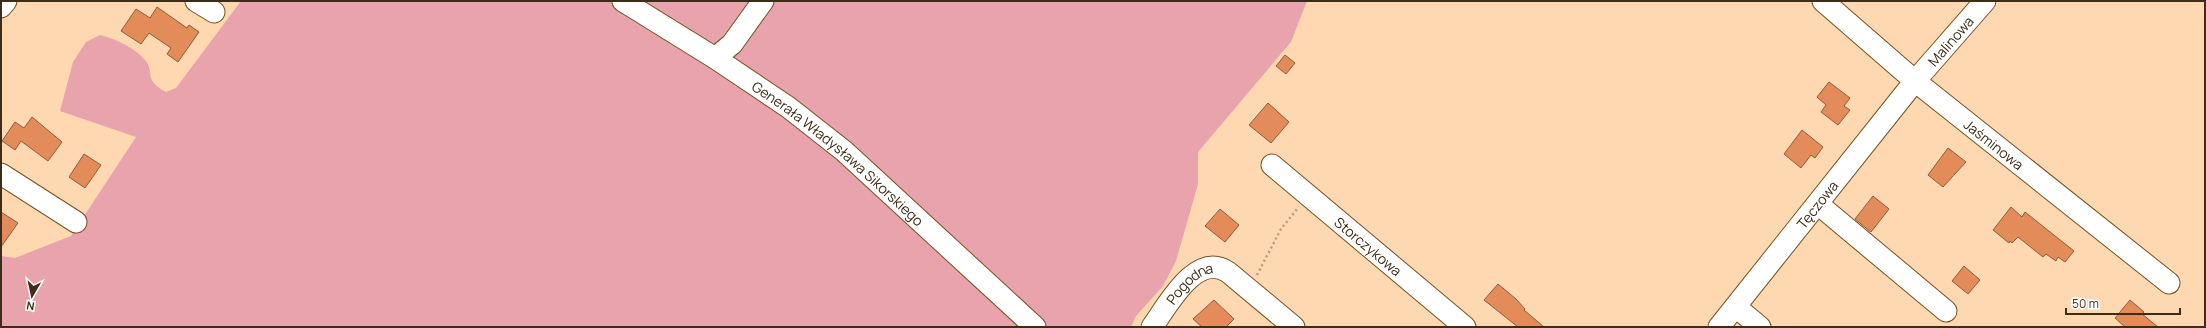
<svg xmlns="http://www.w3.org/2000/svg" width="2206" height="328" viewBox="0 0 2206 328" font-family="Manrope,sans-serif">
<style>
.green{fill:#e8a3ad}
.building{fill:#e38b59;stroke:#915c3e}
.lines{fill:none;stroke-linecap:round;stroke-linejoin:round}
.minor-casing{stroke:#785120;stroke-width:23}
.path{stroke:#ba9c7b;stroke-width:2.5;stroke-dasharray:2 3;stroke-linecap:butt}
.minor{stroke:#fff;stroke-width:21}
.labels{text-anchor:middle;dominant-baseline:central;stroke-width:4;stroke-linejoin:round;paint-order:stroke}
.street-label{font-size:14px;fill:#3d2c18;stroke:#fff}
</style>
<rect width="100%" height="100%" fill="#fdd8b1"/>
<path class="green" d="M 241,1 L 1307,1 L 1291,42 L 1198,152 L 1198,184 L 1176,261 L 1163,286 L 1136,316 L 1131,327 L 1,327 L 1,256 L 15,258 L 71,236 L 136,137 L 60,111 L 73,62 L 86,42 L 100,35 C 116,39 134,47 145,60 C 156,73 142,79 166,92 L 176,88 Z"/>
<path class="building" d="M 157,7 L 187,28 L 189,25 L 199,32 L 178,62 L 167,54 L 171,48 L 149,33 L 141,44 L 121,31 L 136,9 L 150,18 Z
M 1285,55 L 1295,63 L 1286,74 L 1276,66 Z
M 1829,82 L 1850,98 L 1844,106 L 1850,110 L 1838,125 L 1821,112 L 1826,105 L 1817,97 Z
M 1268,103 L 1289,122 L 1271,143 L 1249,125 Z
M 32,117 L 62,142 L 48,161 L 21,141 L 15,150 L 2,141 L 15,122 L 24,128 Z
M 1802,130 L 1823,147 L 1815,158 L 1811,155 L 1801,168 L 1784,154 Z
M 1948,148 L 1966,162 L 1943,187 L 1928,175 Z
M 84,154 L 101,165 L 85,188 L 69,177 Z
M 1873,196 L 1889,209 L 1871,232 L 1855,219 Z
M 2011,207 L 2022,217 L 2025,212 L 2074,251 L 2065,262 L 2058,257 L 2056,261 L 2046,254 L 2043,257 L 2018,237 L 2012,243 L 2010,241 L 2009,243 L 1993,230 Z
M 1220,209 L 1239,225 L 1225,242 L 1205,226 Z
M 1,212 L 18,223 L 1,247 Z
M 1964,266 L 1980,280 L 1968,294 L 1952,281 Z
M 1498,284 L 1516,299 L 1525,309 L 1524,310 L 1544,327 L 1518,327 L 1484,300 Z
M 1214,300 L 1234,319 L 1226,327 L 1202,327 L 1193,319 Z
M 2130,300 L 2144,312 L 2142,314 L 2158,327 L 2125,327 L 2115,318 Z"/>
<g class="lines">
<defs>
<g id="minor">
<path d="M 196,1 L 214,12"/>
<path id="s1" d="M 623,1 L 715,58 L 788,107 L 844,151 L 1035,327"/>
<path id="s2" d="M 1823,1 L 1915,81 L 2169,283"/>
<path d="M 1,7 L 6,1"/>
<path d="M 715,58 L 732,44 L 763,1"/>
<path id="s3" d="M 1272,165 L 1465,327"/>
<path d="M 1,174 L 76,222"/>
<path d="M 1818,204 L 1946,311"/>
<path d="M 1736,307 L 1760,327"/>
<path id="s4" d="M 1152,327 C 1168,305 1196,251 1228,272 L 1294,327"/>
<path id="s5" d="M 1719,327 L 1915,81 L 1985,1"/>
</g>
</defs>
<use href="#minor" class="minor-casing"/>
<path class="path" d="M 1257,275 L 1281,229 L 1298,208"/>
<use href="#minor" class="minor"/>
</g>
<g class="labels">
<g class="street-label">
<text stroke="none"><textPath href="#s5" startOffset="368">Malinowa</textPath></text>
<text stroke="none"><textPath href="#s2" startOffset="223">Jaśminowa</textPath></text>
<text stroke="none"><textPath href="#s1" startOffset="264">Generała Władysława Sikorskiego</textPath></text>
<text stroke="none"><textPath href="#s5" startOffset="157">Tęczowa</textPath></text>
<text stroke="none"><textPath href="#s3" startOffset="126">Storczykowa</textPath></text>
<text stroke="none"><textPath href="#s4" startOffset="59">Pogodna</textPath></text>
</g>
</g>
<rect width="2206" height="328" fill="none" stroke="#3d2c18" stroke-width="4"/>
<g transform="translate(32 296) rotate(189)" stroke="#ffffff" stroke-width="3" paint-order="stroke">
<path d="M0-3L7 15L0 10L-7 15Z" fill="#3d2c18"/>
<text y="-6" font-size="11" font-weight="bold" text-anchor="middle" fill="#3d2c18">N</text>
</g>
<path d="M2066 308v6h114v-6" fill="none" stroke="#3d2c18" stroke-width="2"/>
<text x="2072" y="308" font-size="12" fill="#3d2c18" stroke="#ffffff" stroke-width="3" paint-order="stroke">50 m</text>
</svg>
